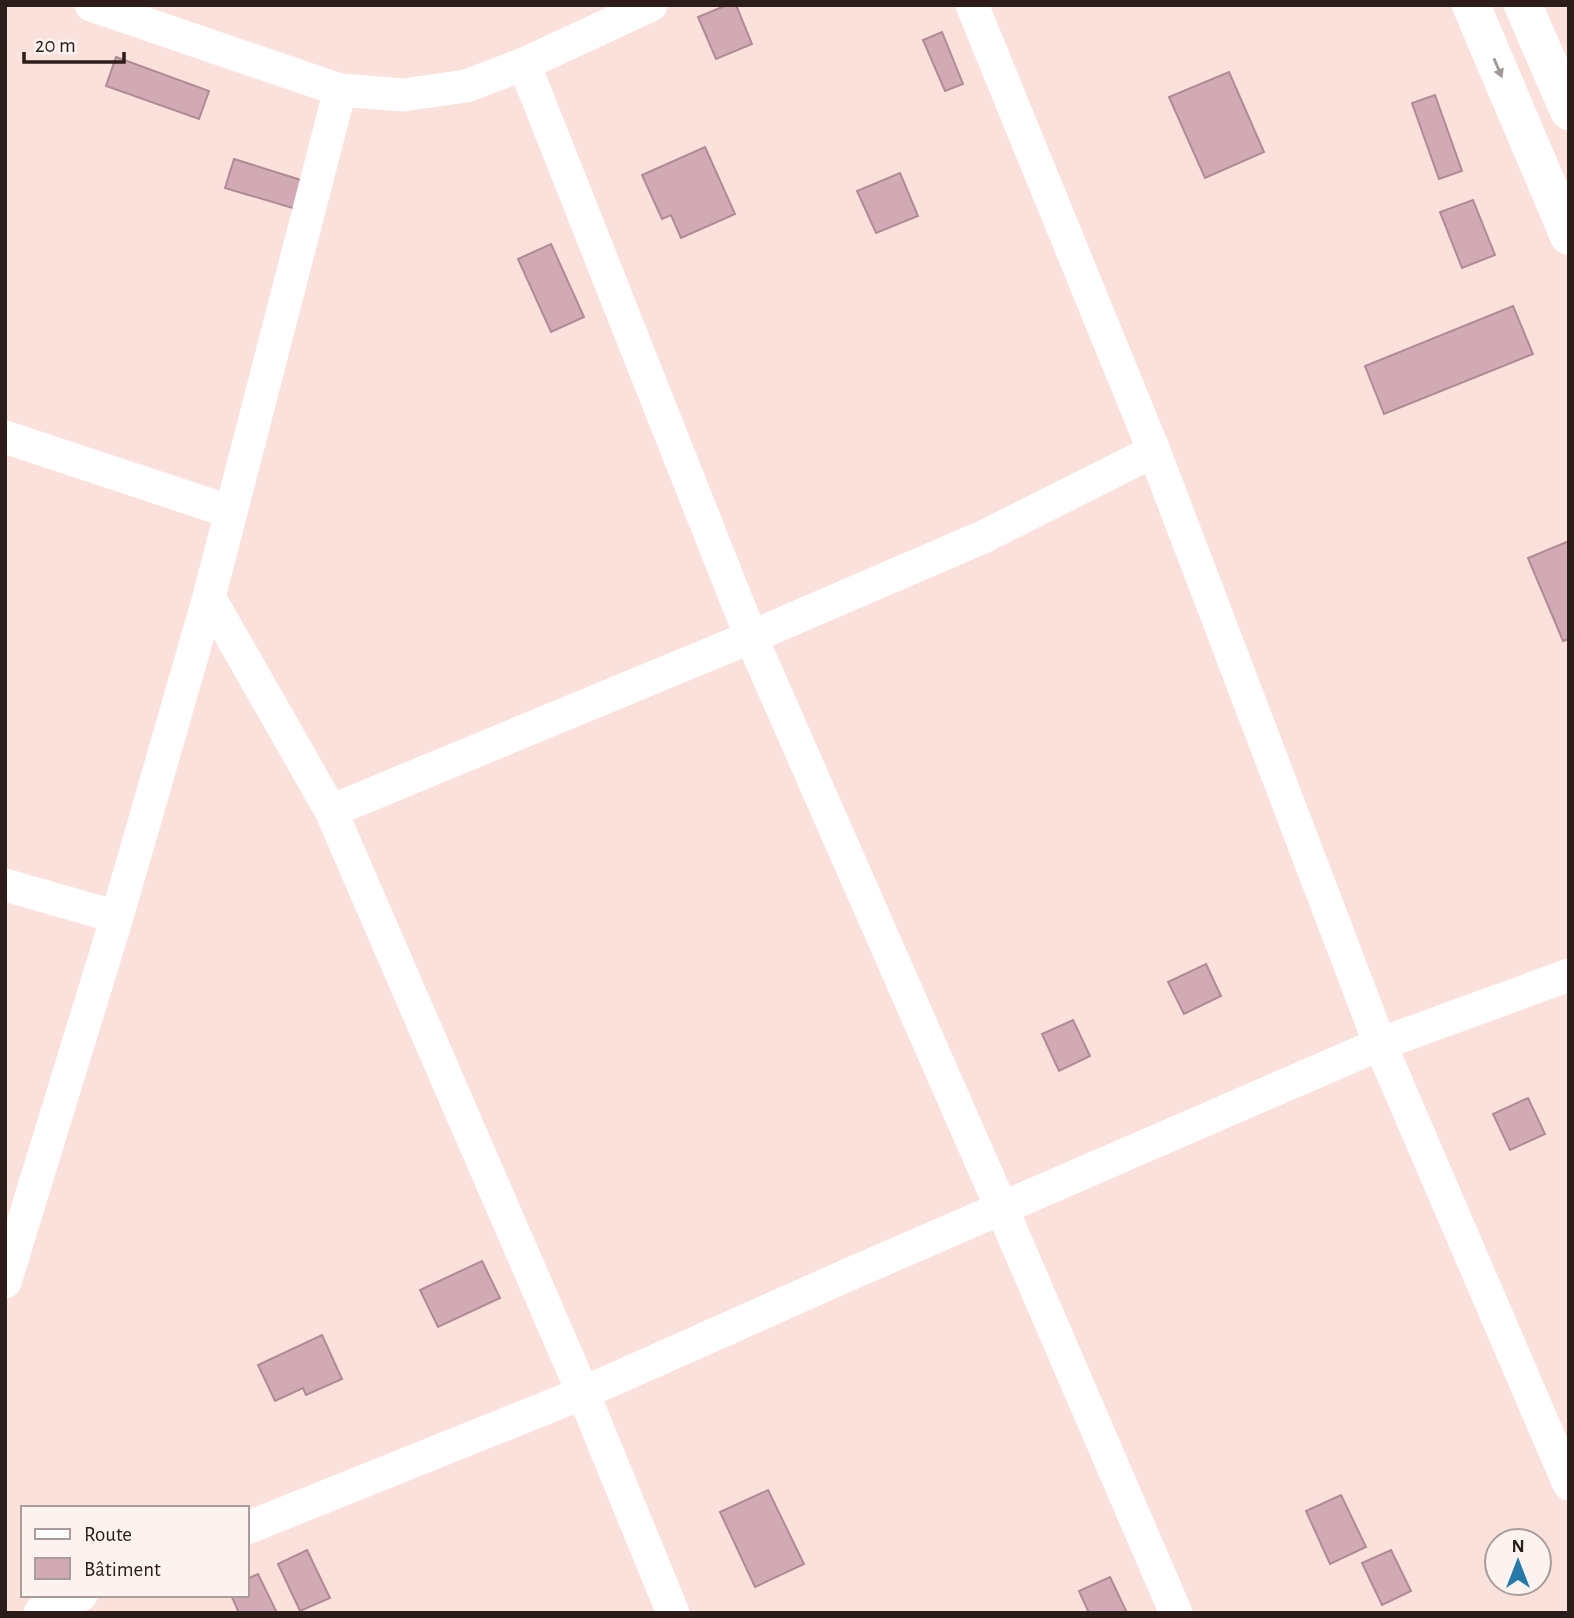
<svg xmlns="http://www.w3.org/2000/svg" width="1574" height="1618" viewBox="0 0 1574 1618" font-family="'Alegreya Sans',sans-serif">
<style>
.building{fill:#d2aab5;stroke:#b08a94;stroke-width:2}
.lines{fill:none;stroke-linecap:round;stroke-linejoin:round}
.minor{stroke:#fff;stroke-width:33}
.highway{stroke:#fff;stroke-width:38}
.oneway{fill:#a09998}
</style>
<rect width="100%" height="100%" fill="#fbe1dc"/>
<path class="building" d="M 727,5 L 736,5 L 752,44 L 716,59 L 698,17 Z
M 942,32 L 963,84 L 945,91 L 923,40 Z
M 116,57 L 209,91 L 199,119 L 106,86 Z
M 1229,72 L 1264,152 L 1205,178 L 1169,97 Z
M 1435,95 L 1462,171 L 1439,179 L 1412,103 Z
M 705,147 L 735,214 L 681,238 L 671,215 L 662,219 L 642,175 Z
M 234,159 L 304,181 L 296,209 L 225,188 Z
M 900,173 L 918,216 L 876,233 L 857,191 Z
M 1473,200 L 1495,255 L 1462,268 L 1440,212 Z
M 551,244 L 584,317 L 551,332 L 518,259 Z
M 1513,306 L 1533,354 L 1384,414 L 1365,366 Z
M 1569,541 L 1569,639 L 1563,641 L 1528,558 Z
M 1206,964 L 1221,996 L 1184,1014 L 1168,982 Z
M 1073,1020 L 1090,1056 L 1059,1071 L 1042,1034 Z
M 1528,1098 L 1545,1134 L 1510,1150 L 1493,1114 Z
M 482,1261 L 500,1298 L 438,1327 L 420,1290 Z
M 322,1335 L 342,1379 L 306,1395 L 303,1388 L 275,1401 L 258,1365 Z
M 768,1490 L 804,1564 L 755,1587 L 720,1512 Z
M 1341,1495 L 1366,1547 L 1330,1564 L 1306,1511 Z
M 307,1550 L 330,1598 L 300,1611 L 278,1564 Z
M 1391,1550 L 1411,1591 L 1382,1605 L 1362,1563 Z
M 258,1574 L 277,1613 L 239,1613 L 231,1595 L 247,1595 L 247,1579 Z
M 1110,1577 L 1127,1613 L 1089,1613 L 1079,1591 Z"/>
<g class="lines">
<path class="minor" d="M 91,5 L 340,90 L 403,95 L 466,86 L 524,64 L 651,5
M 972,5 L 1154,451 L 1380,1044 L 1569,1484
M 524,64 L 751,637 L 1002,1209 L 1176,1613
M 5,437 L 231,512
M 209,597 L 331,811 L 583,1393 L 673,1613
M 331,811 L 751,637 L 983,537 L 1154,451
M 5,885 L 117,917
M 5,1282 L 117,917 L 209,597 L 340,90
M 247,1528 L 583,1393 L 850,1274 L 1380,1044 L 1569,975
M 40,1613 L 81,1595"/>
<path class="highway" d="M 1471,5 L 1569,236
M 1523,5 L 1569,111"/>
</g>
<defs><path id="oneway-solid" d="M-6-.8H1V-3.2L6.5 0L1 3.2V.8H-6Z" transform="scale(1.75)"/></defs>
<use class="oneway" href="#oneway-solid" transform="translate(1498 68) rotate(67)"/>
<rect width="1574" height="1618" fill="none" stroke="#2c1d1a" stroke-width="14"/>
<rect x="21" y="1506" width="228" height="91" fill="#fcf3f1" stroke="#a99d9b" stroke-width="2"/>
<rect x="35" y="1529" width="35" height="10" fill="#ffffff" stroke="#a99d9b" stroke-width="2"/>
<text x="84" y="1541" font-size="21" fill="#2c1d1a">Route</text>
<rect x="35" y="1558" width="35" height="21" fill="#d2aab5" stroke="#a99d9b" stroke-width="2"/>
<text x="84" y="1576" font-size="21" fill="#2c1d1a">Bâtiment</text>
<g transform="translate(1518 1562)"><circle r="33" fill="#fcf3f1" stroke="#a99d9b" stroke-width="2"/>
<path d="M0-5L12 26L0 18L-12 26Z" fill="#267aaa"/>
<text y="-10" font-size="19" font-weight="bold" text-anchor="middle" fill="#2c1d1a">N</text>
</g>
<path d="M24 52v10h100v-10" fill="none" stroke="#2c1d1a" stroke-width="3.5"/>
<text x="35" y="52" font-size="21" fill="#2c1d1a" stroke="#fcf3f1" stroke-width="5" paint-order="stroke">20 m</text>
</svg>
